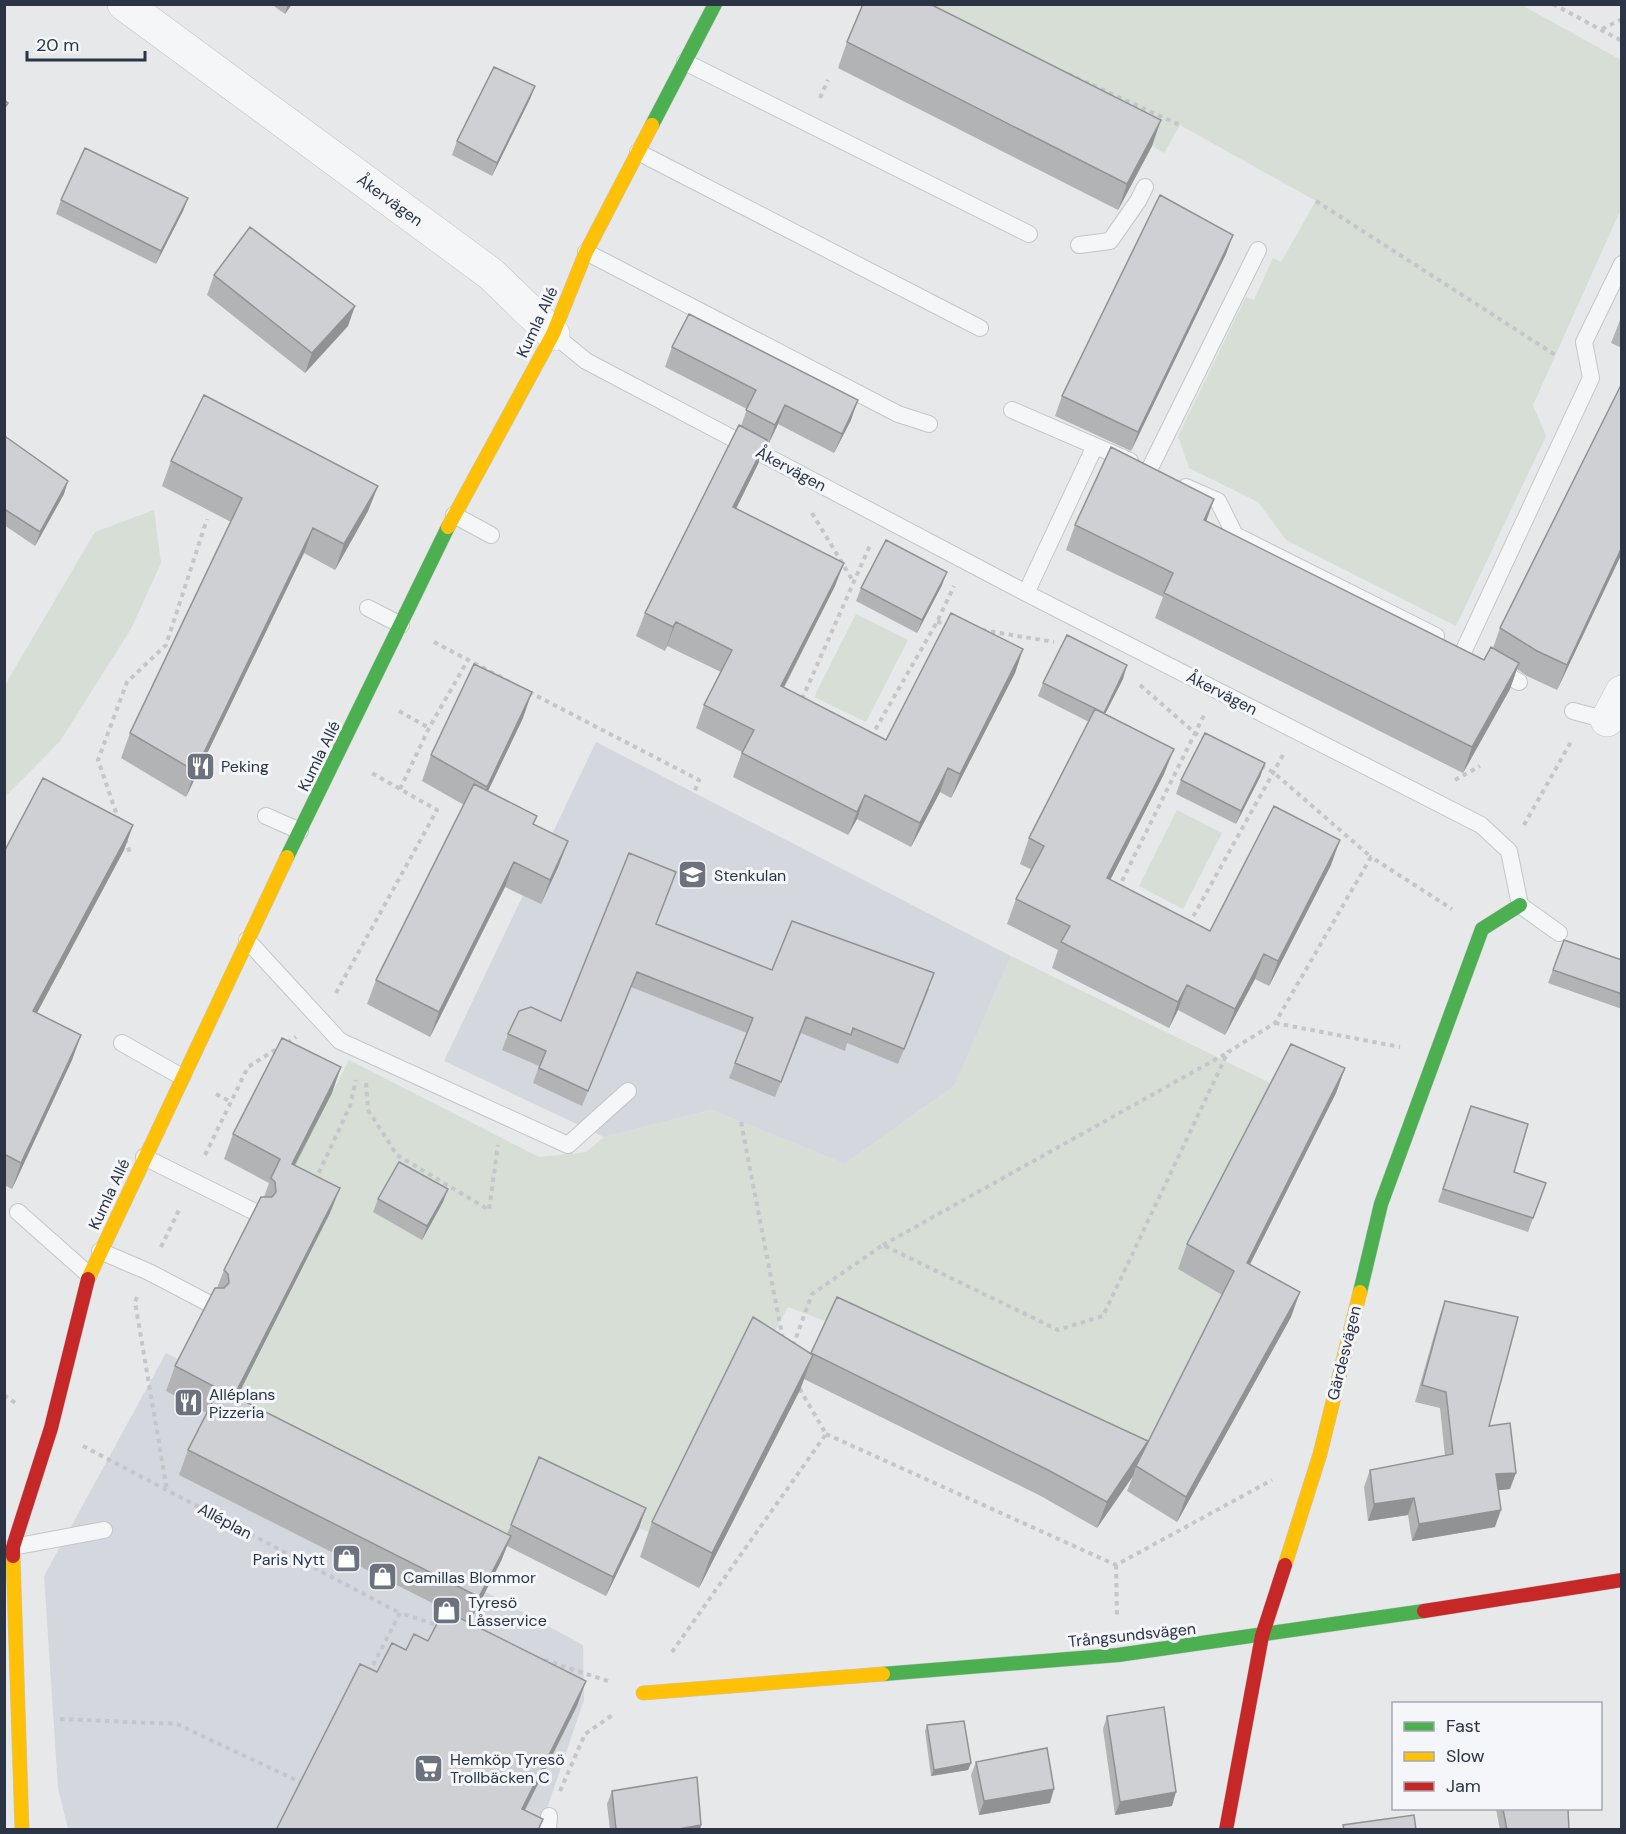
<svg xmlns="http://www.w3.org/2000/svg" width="1626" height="1834" viewBox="0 0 1626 1834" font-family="'DM Sans',sans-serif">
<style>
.built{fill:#d4d7dd}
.green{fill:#d6ded6}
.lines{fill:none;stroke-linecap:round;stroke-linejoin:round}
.lane-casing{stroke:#c4c6c8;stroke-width:18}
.street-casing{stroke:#c4c6c8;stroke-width:34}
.fast-casing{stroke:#c4c6c8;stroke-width:15}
.slow-casing{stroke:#c4c6c8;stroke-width:15}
.jam-casing{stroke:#c4c6c8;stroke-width:15}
.path{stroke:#c5c6ca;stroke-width:4;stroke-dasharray:4.5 4.5;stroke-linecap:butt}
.lane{stroke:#f5f6f7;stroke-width:16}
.street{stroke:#f5f6f7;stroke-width:33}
.fast{stroke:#4caf50;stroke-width:14}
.slow{stroke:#ffc107;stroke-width:14}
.jam{stroke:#c62828;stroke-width:14}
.wall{fill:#b1b3b5}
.shaded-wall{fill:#909294}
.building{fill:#ced0d3;stroke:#909294;stroke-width:1.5}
.labels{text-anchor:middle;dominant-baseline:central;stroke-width:6;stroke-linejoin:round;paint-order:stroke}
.street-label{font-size:16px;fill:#2b3445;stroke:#f4f6f9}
.poi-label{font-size:16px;fill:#2b3445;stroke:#f4f6f9;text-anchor:start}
</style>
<rect width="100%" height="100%" fill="#e6e8ea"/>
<path class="built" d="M 596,742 L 1011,956 L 955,1085 L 845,1164 L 711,1110 L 604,1137 L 444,1061 Z
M 166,1353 L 213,1377 L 233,1455 L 583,1645 L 584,1700 L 540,1829 L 68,1829 L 58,1788 L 44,1576 Z"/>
<path class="green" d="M 928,4 L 1520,4 L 1621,60 L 1621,209 L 1533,405 L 1546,436 L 1456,626 L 1286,540 L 1258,502 L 1189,468 L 1178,436 L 1246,297 L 1254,300 L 1273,258 L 1281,262 L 1316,201 L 1180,125 L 1164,153 Z
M 154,510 L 161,563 L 131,629 L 60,741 L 5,797 L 5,685 L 95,532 Z
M 856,614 L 908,640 L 866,722 L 814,697 Z
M 1177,810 L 1222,833 L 1183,909 L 1139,886 Z
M 1011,956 L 1274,1085 L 1178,1269 L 1225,1297 L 1139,1467 L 828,1322 L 788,1307 L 757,1364 L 651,1533 L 639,1528 L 504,1544 L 501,1561 L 225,1421 L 330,1214 L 282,1189 L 349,1060 L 539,1157 L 586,1152 L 604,1137 L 711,1110 L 845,1164 L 955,1085 Z"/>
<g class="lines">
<defs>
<path id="lane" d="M 685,62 L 1029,234
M 638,152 L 980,328
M 1079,245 L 1110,241 L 1138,201 L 1145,187
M 586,252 L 898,414 L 929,424
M 553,334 L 586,361 L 1026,593 L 1481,825 L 1509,851 L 1520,905 L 1559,933
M 1012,410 L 1130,461
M 1149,470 L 1258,250
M 1186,487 L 1218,501 L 1235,535 L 1436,636
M 454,515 L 491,535
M 1026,593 L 1095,446
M 368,608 L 401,625
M 1464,650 L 1591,378 L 1584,342 L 1622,264
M 1493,667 L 1519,682
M 1573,711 L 1607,720
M 266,816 L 300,831
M 247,940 L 340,1041 L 568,1145 L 628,1091
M 122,1043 L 182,1077
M 144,1157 L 257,1213
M 18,1212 L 89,1275
M 100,1251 L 149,1272 L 210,1304
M 13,1547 L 104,1530
M 548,1830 L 549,1816"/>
<path id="street" d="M 124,4 L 491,274 L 553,334
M 1607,720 L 1622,692"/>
<path id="fast" d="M 652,125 L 715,4
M 287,857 L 448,527
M 1360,1292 L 1381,1204 L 1482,929 L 1520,905
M 883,1674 L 1118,1655 L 1424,1611"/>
<path id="slow" d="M 448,527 L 553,334 L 586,252 L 652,125
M 88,1279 L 287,857
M 13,1556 L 22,1830
M 1285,1565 L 1320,1454 L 1360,1292
M 643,1693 L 883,1674"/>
<path id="jam" d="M 13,1556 L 13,1547 L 51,1428 L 88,1279
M 1424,1611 L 1622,1580
M 1226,1830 L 1262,1636 L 1285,1565"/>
</defs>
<use href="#lane" class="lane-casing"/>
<use href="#street" class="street-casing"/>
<use href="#fast" class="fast-casing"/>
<use href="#slow" class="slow-casing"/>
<use href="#jam" class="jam-casing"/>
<path class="path" d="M 1553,4 L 1622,41
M 1602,29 L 1622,19
M 1068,74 L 1180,125
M 820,98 L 828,80
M 1316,201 L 1557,356
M 812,513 L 853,581
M 937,622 L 951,624
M 982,630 L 1054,642
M 434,642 L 512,683
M 1140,685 L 1195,733 L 1206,739
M 529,692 L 699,780 L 694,793
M 802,699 L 871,543
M 399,711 L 429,728
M 871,737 L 937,622 L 954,586
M 1261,766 L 1273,772 L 1371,857
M 1455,780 L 1480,766
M 400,789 L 429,728 L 468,660
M 119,821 L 98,760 L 127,682 L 166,645 L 207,519
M 1524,825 L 1572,740
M 125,839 L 130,853
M 1118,889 L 1204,715
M 1189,924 L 1283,755
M 336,993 L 437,810 L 370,772
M 1275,1023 L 1400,1047
M 366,1083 L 368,1110 L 397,1155 L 489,1210 L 498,1145
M 216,1094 L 231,1102
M 741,1122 L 783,1340
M 205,1155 L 248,1067 L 296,1037
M 315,1181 L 350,1106 L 356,1080
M 883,1245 L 1227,1053
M 161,1247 L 180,1208
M 137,1297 L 135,1302 L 167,1490
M 793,1346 L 812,1294 L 883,1245 L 1058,1330 L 1103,1316 L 1228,1052 L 1275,1023 L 1371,857 L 1452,909
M 4,1395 L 18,1405
M 826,1434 L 1116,1565 L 1272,1480
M 83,1446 L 400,1613
M 1116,1565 L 1117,1618
M 672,1652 L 826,1434 L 798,1386
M 544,1660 L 608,1681
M 369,1673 L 400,1613 L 440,1626
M 60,1719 L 177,1724 L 302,1783
M 560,1791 L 585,1734 L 614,1714"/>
<use href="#lane" class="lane"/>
<use href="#street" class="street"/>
<use href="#fast" class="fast"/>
<use href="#slow" class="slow"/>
<use href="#jam" class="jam"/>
</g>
<path class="wall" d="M 271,4 L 292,4 L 285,14 Z
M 847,42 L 1152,146 L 1118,210 L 838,68 Z
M 535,86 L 530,99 L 492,176 L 452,155 L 457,141 Z
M 188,198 L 183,211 L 156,264 L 56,214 L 61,200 Z
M 1233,235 L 1226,254 L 1131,451 L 1055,416 L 1062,396 Z
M 214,275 L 348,326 L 305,373 L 207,295 Z
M 1622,315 L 1622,348 L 1611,343 Z
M 672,347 L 851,420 L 834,453 L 778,424 L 768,445 L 765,444 L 758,464 L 736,509 L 835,586 L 784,688 L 886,740 L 1023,649 L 1015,673 L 951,798 L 940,792 L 911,847 L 857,819 L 848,835 L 733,777 L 742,752 L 696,728 L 704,705 L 721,672 L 667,646 L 665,651 L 636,636 L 645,613 L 741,426 L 747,409 L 665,367 Z
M 4,438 L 64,494 L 35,546 L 4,525 Z
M 171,461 L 378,486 L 368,511 L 335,570 L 304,553 L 186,797 L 121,758 L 130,733 L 231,522 L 162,486 Z
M 1206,521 L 1484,660 L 1493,648 L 1500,628 L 1622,553 L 1557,690 L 1527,676 L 1517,669 L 1510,689 L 1463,773 L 1155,618 L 1163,597 L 1066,550 L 1075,525 Z
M 942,585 L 917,633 L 856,601 L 861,588 Z
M 1123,679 L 1105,714 L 1164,774 L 1110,880 L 1210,931 L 1331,865 L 1269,986 L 1255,979 L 1225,1035 L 1178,1010 L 1169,1028 L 1052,968 L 1058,950 L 1007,924 L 1016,899 L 1032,870 L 1020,864 L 1029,838 L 1089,722 L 1038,696 L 1043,683 Z
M 523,718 L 488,791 L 534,824 L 559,865 L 541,904 L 505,887 L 430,1037 L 367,1004 L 376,980 L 464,805 L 422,781 L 431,755 Z
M 1265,763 L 1260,777 L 1236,824 L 1176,794 L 1181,780 Z
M 133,825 L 124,850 L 37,1013 L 81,1035 L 72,1060 L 12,1189 L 4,1185 L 4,852 Z
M 671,887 L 656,924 L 772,970 L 929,989 L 898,1064 L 847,1043 L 845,1051 L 801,1033 L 775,1097 L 729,1078 L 747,1033 L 631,987 L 582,1106 L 533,1083 L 539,1066 L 502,1050 L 508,1034 L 561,1021 Z
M 1564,940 L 1622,960 L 1622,1009 L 1548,983 Z
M 1345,1068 L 1336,1093 L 1250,1264 L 1291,1317 L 1177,1522 L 1127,1491 L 1133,1476 L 1097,1528 L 1039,1495 L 804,1379 L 800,1390 L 699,1588 L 640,1557 L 652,1522 L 811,1354 L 837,1297 L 1148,1441 L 1222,1295 L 1178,1269 L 1187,1244 Z
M 332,1093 L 295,1166 L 330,1213 L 237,1397 L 507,1534 L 511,1525 L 639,1528 L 606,1596 L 507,1546 L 501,1561 L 470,1622 L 179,1475 L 188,1450 L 207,1413 L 166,1391 L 175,1366 L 217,1288 L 224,1270 L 264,1197 L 269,1183 L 224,1159 L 233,1134 Z
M 1471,1106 L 1514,1172 L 1546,1183 L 1528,1232 L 1438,1202 Z
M 378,1199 L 443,1202 L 422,1240 L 373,1212 Z
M 1445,1301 L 1489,1426 L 1510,1489 L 1498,1490 L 1495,1527 L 1412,1541 L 1408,1515 L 1368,1521 L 1364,1487 L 1370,1470 L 1445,1456 L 1440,1408 L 1415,1402 L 1439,1318 Z
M 1107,1716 L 1172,1806 L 1115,1815 L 1103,1729 Z
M 927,1725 L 971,1763 L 968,1770 L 931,1776 L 925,1731 Z
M 976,1762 L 1050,1803 L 979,1815 L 971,1775 Z
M 612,1791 L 701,1825 L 700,1830 L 610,1830 L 607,1804 Z
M 1496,1809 L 1568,1809 L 1569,1830 L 1500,1830 Z"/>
<path class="shaded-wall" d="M 288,4 L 292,4 L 285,14 Z
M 535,86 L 530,99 L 492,176 L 497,163 Z
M 1161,120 L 1152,146 L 1118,210 L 1127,184 Z
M 188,198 L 183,211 L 156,264 L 161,251 Z
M 1233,235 L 1226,254 L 1131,451 L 1138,432 Z
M 355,306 L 348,326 L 305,373 L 312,353 Z
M 858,400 L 851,420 L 834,453 L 842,434 Z
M 785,405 L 778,424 L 768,445 L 775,425 Z
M 767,440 L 758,464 L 725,531 L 733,507 Z
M 68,481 L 64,494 L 35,546 L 40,532 Z
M 378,486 L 368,511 L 335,570 L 344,544 Z
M 1214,499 L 1205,525 L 1204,520 Z
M 313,528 L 304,553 L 186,797 L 195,771 Z
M 1622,547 L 1622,553 L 1557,690 L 1567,665 Z
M 844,563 L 835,586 L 772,710 L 781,686 Z
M 947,572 L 942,585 L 917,633 L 922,620 Z
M 676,622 L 667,646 L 665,651 L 673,627 Z
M 1023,649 L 1015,673 L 951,798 L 960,774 Z
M 1519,663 L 1510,689 L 1463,773 L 1472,747 Z
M 1127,665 L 1123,679 L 1099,726 L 1104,713 Z
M 532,692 L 523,718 L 478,812 L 487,787 Z
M 1174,749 L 1164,774 L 1098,904 L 1107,878 Z
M 1265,763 L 1260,777 L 1236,824 L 1241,811 Z
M 948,768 L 940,792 L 911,847 L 920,823 Z
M 865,795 L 857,819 L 848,835 L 857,812 Z
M 133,825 L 124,850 L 24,1037 L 33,1011 Z
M 1340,840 L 1331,865 L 1269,986 L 1278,961 Z
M 568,841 L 559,865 L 541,904 L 550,880 Z
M 514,862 L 505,887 L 430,1037 L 439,1012 Z
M 1264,954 L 1255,979 L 1225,1035 L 1235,1009 Z
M 1187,985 L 1178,1010 L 1169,1028 L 1178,1002 Z
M 81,1035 L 72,1060 L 12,1189 L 21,1163 Z
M 341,1067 L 332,1093 L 282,1189 L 292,1164 Z
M 1345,1068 L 1336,1093 L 1238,1288 L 1247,1263 Z
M 340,1188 L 330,1213 L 225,1421 L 234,1396 Z
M 448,1189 L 443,1202 L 422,1240 L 427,1226 Z
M 1300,1292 L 1291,1317 L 1177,1522 L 1186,1497 Z
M 813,1355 L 800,1390 L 699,1588 L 712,1553 Z
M 1148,1441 L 1136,1466 L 1133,1476 L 1097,1528 L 1107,1502 Z
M 1516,1473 L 1510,1489 L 1490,1491 L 1496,1474 Z
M 1414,1498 L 1408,1515 L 1368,1521 L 1374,1504 Z
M 646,1508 L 639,1528 L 606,1596 L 613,1577 Z
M 1501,1510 L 1495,1527 L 1412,1541 L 1419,1524 Z
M 511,1536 L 501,1561 L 470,1622 L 479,1597 Z
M 586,1681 L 577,1706 L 515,1830 L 522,1809 Z
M 971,1763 L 968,1770 L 931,1776 L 934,1770 Z
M 1054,1789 L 1050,1803 L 979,1815 L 984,1801 Z
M 1176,1792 L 1172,1806 L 1115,1815 L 1120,1802 Z
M 701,1825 L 700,1830 L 673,1830 Z"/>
<path class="building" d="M 863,4 L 930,4 L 1161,120 L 1127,184 L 847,42 Z
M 494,67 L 535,86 L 497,163 L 457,141 Z
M 4,100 L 8,103 L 4,109 Z
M 85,148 L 188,198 L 161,251 L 61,200 Z
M 1160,195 L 1233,235 L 1138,432 L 1062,396 Z
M 250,227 L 355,306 L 312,353 L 214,275 Z
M 689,314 L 858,400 L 842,434 L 785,405 L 775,425 L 746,410 L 756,390 L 672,347 Z
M 1622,383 L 1622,547 L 1567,665 L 1537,651 L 1500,628 Z
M 204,395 L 378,486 L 344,544 L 313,528 L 195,771 L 130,733 L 242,498 L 171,461 Z
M 739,425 L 767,440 L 733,507 L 844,563 L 781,686 L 886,740 L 951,613 L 1023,649 L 960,774 L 948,768 L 920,823 L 865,795 L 857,812 L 742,753 L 754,730 L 704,705 L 732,650 L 676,622 L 673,627 L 645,613 Z
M 6,437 L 68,481 L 40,532 L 4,509 L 4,438 Z
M 1111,447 L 1214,499 L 1204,520 L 1484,660 L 1491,647 L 1519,663 L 1472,747 L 1164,593 L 1173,573 L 1075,525 Z
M 886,540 L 947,572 L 922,620 L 861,588 Z
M 1067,635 L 1127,665 L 1104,713 L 1043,683 Z
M 474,664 L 532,692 L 487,787 L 431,755 Z
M 1095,709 L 1174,749 L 1107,878 L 1210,931 L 1274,806 L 1340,840 L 1278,961 L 1264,954 L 1235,1009 L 1187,985 L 1178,1002 L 1061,942 L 1070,926 L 1016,899 L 1044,846 L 1029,838 Z
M 1205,733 L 1265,763 L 1241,811 L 1181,780 Z
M 43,778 L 133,825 L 33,1011 L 81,1035 L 21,1163 L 4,1154 L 4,852 Z
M 474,784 L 537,816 L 533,824 L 568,841 L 550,880 L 514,862 L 439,1012 L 376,980 Z
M 629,853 L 676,872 L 656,924 L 772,970 L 792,921 L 934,973 L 904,1049 L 853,1028 L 851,1035 L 806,1017 L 781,1082 L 735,1063 L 753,1018 L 637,972 L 588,1091 L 539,1068 L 546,1051 L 508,1034 L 519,1011 L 531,1007 L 561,1021 Z
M 1564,940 L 1622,960 L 1622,994 L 1553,970 Z
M 282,1038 L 341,1067 L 292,1164 L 340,1188 L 234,1396 L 511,1536 L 479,1597 L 188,1450 L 219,1389 L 175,1366 L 215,1288 L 224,1288 L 229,1283 L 228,1274 L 224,1270 L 261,1197 L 272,1197 L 276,1192 L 275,1182 L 271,1178 L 280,1159 L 233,1134 Z
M 1291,1044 L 1345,1068 L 1247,1263 L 1300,1292 L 1186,1497 L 1136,1466 L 1234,1271 L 1187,1244 Z
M 1471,1106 L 1528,1124 L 1514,1172 L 1546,1183 L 1533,1218 L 1443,1189 Z
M 399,1162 L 448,1189 L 427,1226 L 378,1199 Z
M 837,1297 L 1148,1441 L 1107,1502 L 1048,1470 L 811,1353 Z
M 1445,1301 L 1518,1317 L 1489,1426 L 1510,1423 L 1516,1473 L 1496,1474 L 1501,1510 L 1419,1524 L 1414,1498 L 1374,1504 L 1370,1470 L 1453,1454 L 1446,1392 L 1422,1385 Z
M 753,1317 L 813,1355 L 712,1553 L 652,1522 Z
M 539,1457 L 646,1508 L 613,1577 L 511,1525 Z
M 444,1610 L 586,1681 L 522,1809 L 543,1819 L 538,1830 L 276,1830 L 360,1664 L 377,1672 L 392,1643 L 406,1650 L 414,1634 L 428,1641 Z
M 1164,1707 L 1176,1792 L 1120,1802 L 1107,1716 Z
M 964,1721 L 971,1763 L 934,1770 L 927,1725 Z
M 1047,1748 L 1054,1789 L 984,1801 L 976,1762 Z
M 697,1777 L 701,1825 L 673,1830 L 616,1830 L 612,1791 Z
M 1503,1809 L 1568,1809 L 1569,1830 L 1507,1830 Z
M 1414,1815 L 1416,1830 L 1344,1830 L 1343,1825 Z"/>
<defs>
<symbol id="restaurant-square" viewBox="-11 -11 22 22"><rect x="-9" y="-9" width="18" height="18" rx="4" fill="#6c737f" stroke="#f4f6f9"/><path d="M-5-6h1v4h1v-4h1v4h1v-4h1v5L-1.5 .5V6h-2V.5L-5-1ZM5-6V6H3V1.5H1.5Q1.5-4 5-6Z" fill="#fff"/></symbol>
<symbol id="school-square" viewBox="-11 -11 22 22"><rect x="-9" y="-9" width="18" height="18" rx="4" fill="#6c737f" stroke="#f4f6f9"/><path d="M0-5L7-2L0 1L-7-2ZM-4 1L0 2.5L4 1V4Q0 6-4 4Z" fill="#fff"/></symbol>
<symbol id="shop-square" viewBox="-11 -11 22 22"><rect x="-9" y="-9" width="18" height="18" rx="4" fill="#6c737f" stroke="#f4f6f9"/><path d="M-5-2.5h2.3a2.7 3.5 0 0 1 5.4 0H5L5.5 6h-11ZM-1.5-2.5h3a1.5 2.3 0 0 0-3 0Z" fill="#fff"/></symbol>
<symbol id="supermarket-square" viewBox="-11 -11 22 22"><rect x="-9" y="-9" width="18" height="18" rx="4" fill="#6c737f" stroke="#f4f6f9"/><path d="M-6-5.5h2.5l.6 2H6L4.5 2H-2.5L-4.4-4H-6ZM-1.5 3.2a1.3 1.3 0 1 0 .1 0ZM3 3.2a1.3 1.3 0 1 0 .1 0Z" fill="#fff"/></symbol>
</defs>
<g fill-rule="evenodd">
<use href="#restaurant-square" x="184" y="750" width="33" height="33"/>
<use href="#school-square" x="676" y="858" width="33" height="33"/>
<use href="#restaurant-square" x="172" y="1386" width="33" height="33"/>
<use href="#shop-square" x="330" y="1542" width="33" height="33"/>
<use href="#shop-square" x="366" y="1560" width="33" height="33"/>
<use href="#shop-square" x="430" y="1594" width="33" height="33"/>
<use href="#supermarket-square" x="412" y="1752" width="33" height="33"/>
</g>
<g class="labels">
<g class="street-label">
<text transform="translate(390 200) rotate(36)">Åkervägen</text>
<text transform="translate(537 322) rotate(-65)">Kumla Allé</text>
<text transform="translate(791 469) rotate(28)">Åkervägen</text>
<text transform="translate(1222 693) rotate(27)">Åkervägen</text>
<text transform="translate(319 756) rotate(-64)">Kumla Allé</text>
<text transform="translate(109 1194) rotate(-65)">Kumla Allé</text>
<text transform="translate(1344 1353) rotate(-76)">Gärdesvägen</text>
<text transform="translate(225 1521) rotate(28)">Alléplan</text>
<text transform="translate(1132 1635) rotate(-6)">Trångsundsvägen</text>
</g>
<g class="poi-label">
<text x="221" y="766">Peking</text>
<text x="714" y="875">Stenkulan</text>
<text x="209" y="1394">Alléplans<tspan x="209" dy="18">Pizzeria</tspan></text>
<text x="325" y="1559" text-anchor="end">Paris Nytt</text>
<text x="403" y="1577">Camillas Blommor</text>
<text x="468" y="1602">Tyresö<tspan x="468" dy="18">Låsservice</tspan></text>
<text x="450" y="1759">Hemköp Tyresö<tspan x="450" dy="18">Trollbäcken C</tspan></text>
</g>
</g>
<rect width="1626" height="1834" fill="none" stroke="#2b3445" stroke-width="12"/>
<rect x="1392" y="1702" width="210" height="108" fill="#f4f6f9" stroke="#a4a8b1" stroke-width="1.5"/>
<rect x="1404" y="1722" width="30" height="9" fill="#4caf50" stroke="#a4a8b1" stroke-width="1.5"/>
<text x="1446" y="1732" font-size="18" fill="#2b3445">Fast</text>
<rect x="1404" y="1752" width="30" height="9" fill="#ffc107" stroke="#a4a8b1" stroke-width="1.5"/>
<text x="1446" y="1762" font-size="18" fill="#2b3445">Slow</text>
<rect x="1404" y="1782" width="30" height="9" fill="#c62828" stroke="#a4a8b1" stroke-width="1.5"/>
<text x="1446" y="1792" font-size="18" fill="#2b3445">Jam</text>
<path d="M27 51v9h118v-9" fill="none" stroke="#2b3445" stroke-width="3"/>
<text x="36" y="51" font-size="18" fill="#2b3445" stroke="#f4f6f9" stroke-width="4.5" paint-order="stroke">20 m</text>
</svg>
